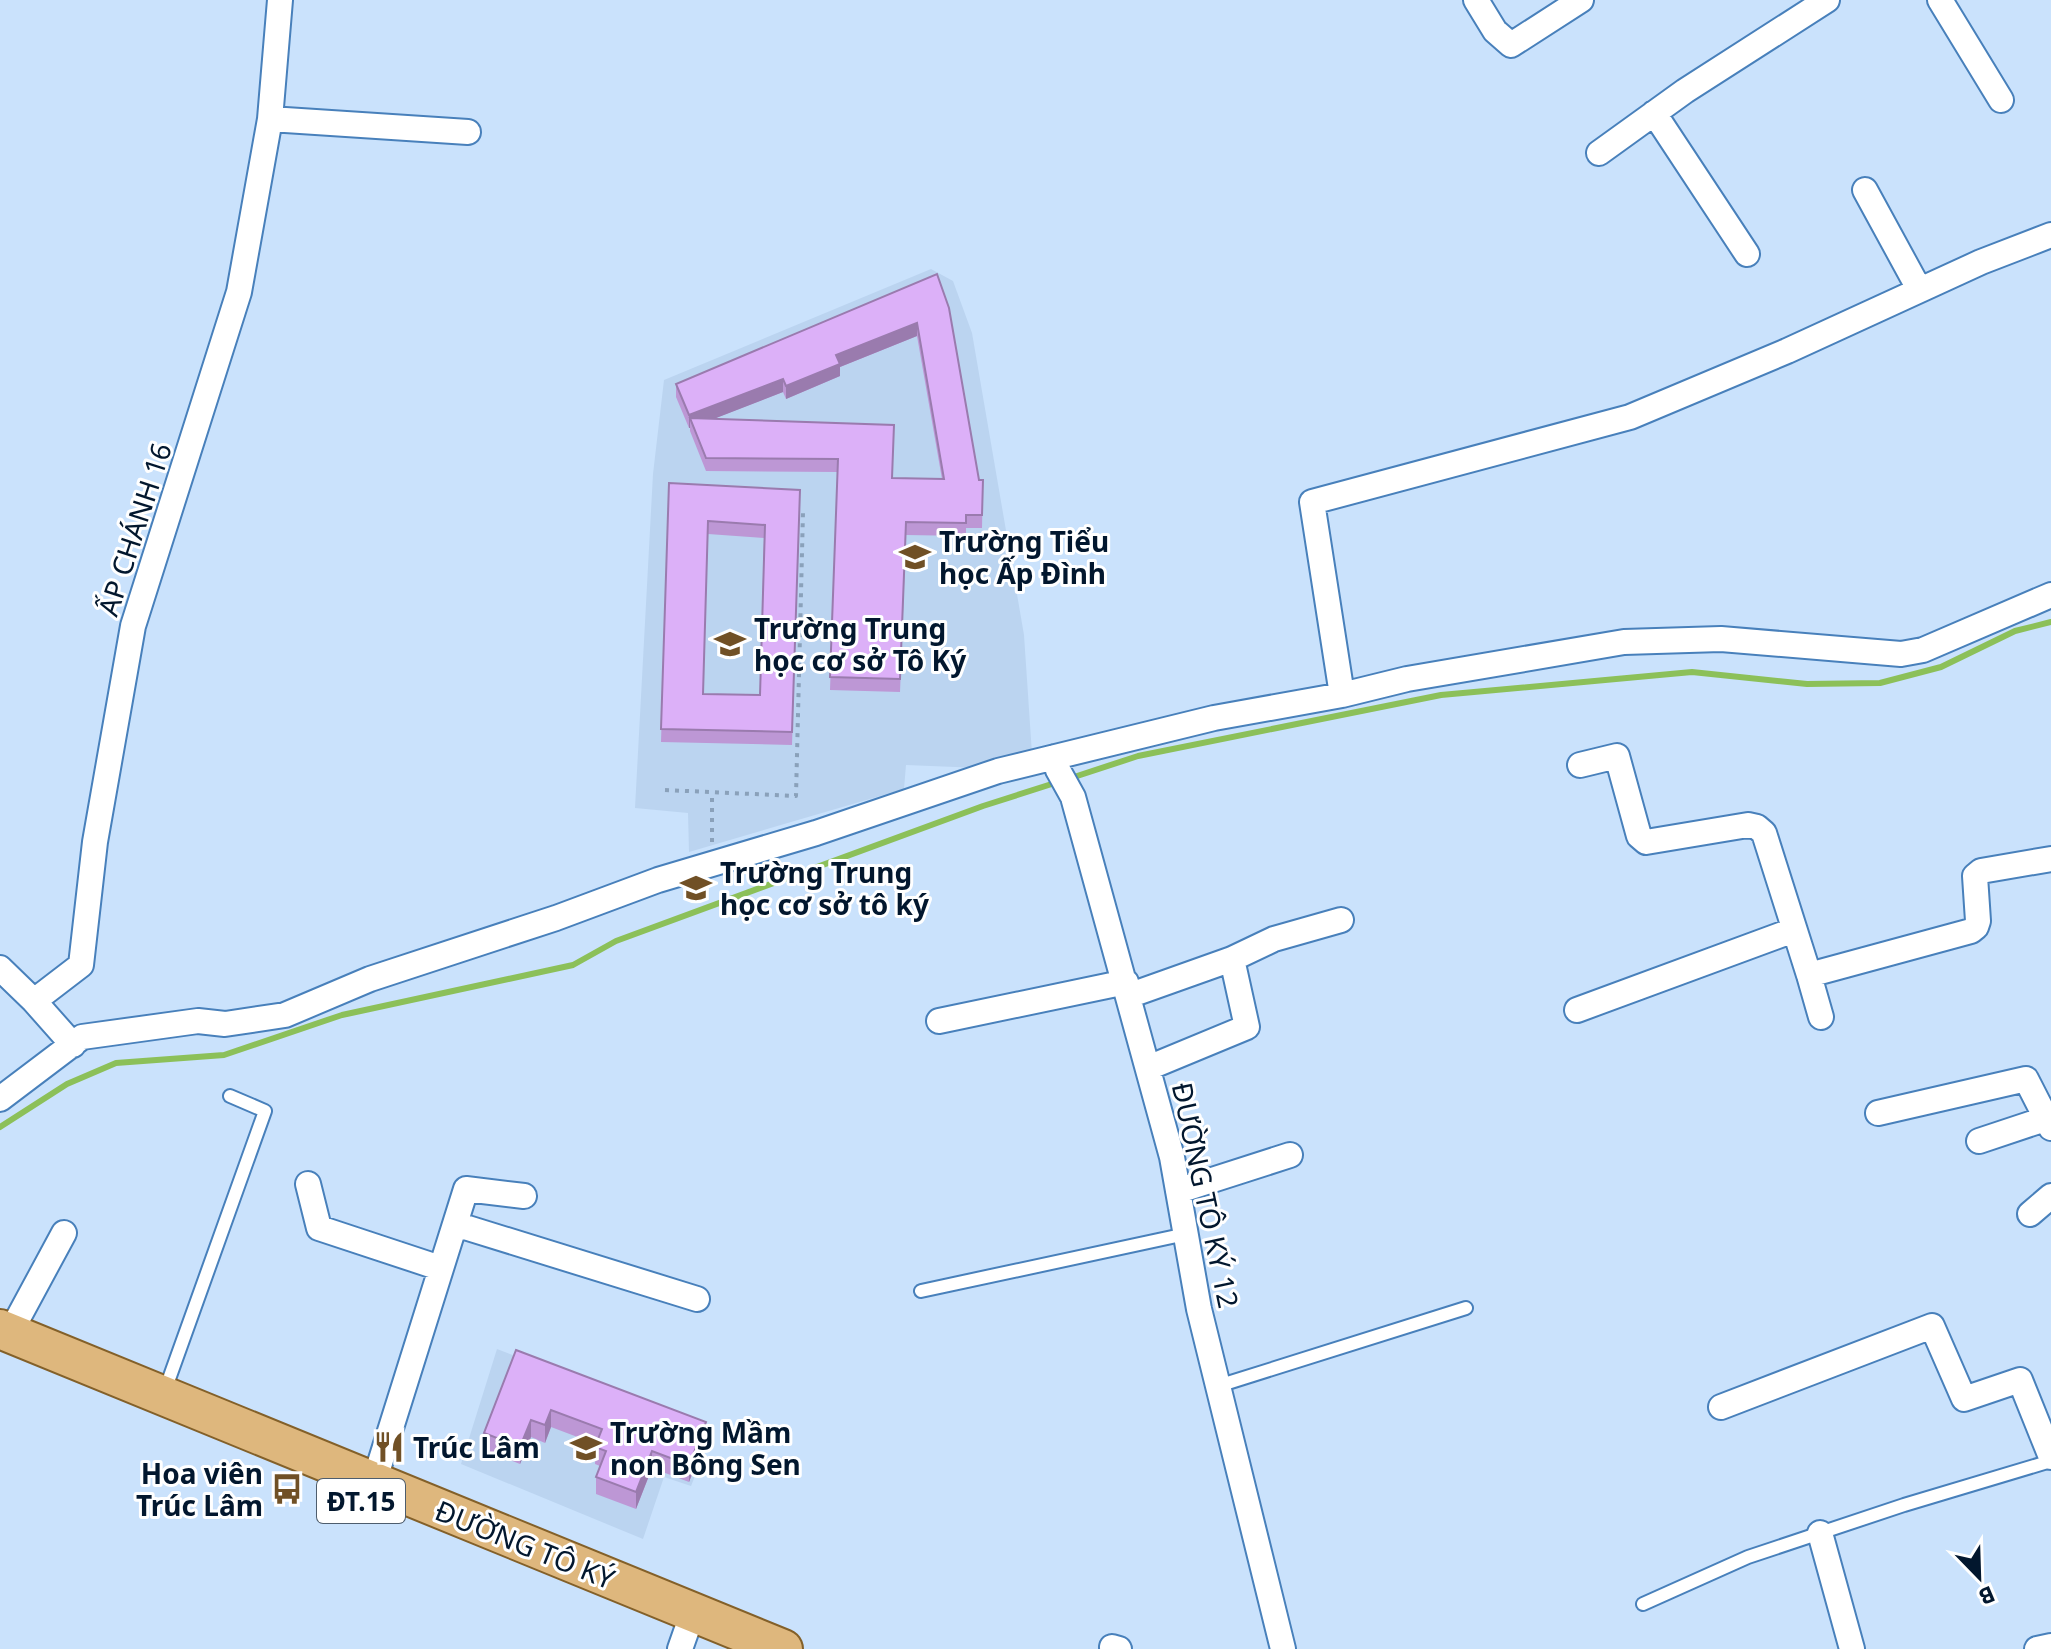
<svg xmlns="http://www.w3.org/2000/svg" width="2051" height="1649" viewBox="0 0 2051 1649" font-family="'Noto Sans',sans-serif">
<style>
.built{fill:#bbd4f0}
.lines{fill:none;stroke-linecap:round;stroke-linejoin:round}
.stream{stroke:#8cc059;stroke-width:6}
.lane-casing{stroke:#4880bb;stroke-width:16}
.street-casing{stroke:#4880bb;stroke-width:28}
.primary-casing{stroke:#836029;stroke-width:42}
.path{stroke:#8aa1ba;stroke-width:4;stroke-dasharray:4 6;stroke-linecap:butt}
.lane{stroke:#fff;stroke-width:12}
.street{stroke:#fff;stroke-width:24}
.primary{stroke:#deb77d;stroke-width:38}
.wall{fill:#bd97d5;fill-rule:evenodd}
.shaded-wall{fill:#9a7bae}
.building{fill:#dcb0f8;stroke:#9a7bae;stroke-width:2;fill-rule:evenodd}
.labels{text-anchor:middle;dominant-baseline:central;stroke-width:6;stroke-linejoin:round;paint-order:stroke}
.shield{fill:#fff;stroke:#4e5d6d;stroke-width:2}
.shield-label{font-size:26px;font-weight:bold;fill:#02172e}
.street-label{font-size:28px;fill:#02172e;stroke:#fff}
.poi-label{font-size:28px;font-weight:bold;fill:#02172e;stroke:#fff;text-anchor:start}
</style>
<rect width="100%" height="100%" fill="#cae2fc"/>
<path class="built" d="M 931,269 L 953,281 L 972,333 L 1024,635 L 1032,754 L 980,768 L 906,765 L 904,789 L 689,852 L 688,813 L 635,808 L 653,474 L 664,380 Z
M 497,1349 L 713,1431 L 691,1486 L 664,1477 L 643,1539 L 461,1464 Z"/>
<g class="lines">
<path class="stream" d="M 1068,779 L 1138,756 L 1441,695 L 1692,672 L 1807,684 L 1880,683 L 1941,667 L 2015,631 L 2051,622
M 0,1127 L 67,1084 L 116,1063 L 224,1055 L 342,1015 L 573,965 L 616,941 L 983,806 L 1058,782"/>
<defs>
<path id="lane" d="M 921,1291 L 1186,1234
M 1218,1386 L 1466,1308
M 164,1393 L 265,1111 L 230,1096
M 1643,1604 L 1748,1557 L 1904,1505 L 2051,1461"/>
<path id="street" d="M 1476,0 L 1495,31 L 1511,45 L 1581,0
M 1940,0 L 2001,100
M 1654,113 L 1747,254
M 270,119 L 468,132
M 1599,153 L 1685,91 L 1827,0
M 1865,190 L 1919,289
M 1342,695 L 1312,502 L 1630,417 L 1787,351 L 1981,262 L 2051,235
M 1055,757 L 1058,770 L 1073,797 L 1172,1157 L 1199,1309 L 1283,1649
M 1580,765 L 1617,756 L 1639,836 L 1646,842 L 1748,825 L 1757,827 L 1764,833 L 1809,975 L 1971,931 L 1976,927 L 1978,921 L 1975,876 L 1981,871 L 2051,859
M 0,968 L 34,1001
M 1809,975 L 1821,1017
M 1128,996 L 1232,959 L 1274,939 L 1341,920
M 1577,1010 L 1794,930
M 939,1021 L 1126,982
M 73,1045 L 34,1001 L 81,965 L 95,842 L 133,626 L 239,292 L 270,119 L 280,0
M 1148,1068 L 1247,1027 L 1232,959
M 0,1099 L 82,1037 L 198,1021 L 225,1024 L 285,1015 L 370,979 L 556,918 L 658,880 L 816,833 L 998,771 L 1214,718 L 1342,695 L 1407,679 L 1624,642 L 1721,639 L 1901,654 L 1923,650 L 2051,595
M 1878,1113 L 2026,1079 L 2051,1128
M 1979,1141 L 2045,1119
M 308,1184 L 319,1228 L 440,1268
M 1178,1191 L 1290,1155
M 2030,1214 L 2051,1196
M 455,1224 L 697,1299
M 10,1333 L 64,1233
M 1721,1407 L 1932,1326 L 1964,1399 L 2020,1380 L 2051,1457
M 374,1482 L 466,1189 L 524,1196
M 1820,1533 L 1852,1649
M 1112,1647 L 1119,1649
M 680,1649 L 693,1612
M 2037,1649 L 2051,1646"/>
<path id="primary" d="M 0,1329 L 783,1649"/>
</defs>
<use href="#lane" class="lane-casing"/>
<use href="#street" class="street-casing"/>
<use href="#primary" class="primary-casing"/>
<path class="path" d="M 665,790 L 796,796 L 803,512
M 712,842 L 712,792"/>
<use href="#lane" class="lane"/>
<use href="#street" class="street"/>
<use href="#primary" class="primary"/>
</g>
<path class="wall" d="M 937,274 L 979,480 L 983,480 L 982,528 L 966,528 L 966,536 L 906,535 L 900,692 L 830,690 L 838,472 L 706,471 L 690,431 L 690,428 L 689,428 L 676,397 L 676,384 ZM 917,336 L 942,479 L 892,478 L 894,425 L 713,419 L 783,392 L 786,399 L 840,376 L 840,367 Z
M 669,483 L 800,490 L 792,745 L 661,742 ZM 708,534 L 764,538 L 760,695 L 703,694 Z
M 516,1350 L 706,1439 L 689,1482 L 652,1468 L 636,1509 L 596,1494 L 596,1477 L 600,1466 L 595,1464 L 596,1444 L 551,1427 L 545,1443 L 531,1437 L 520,1464 L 484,1450 L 484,1433 Z"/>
<path class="shaded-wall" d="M 917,323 L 917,336 L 840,367 L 840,376 L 786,399 L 786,386 L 836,355 Z
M 783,379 L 783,392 L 693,427 L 690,418 L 690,428 L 689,428 L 689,415 Z
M 551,1410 L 551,1427 L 545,1443 L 545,1425 Z
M 531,1420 L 531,1437 L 520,1464 L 520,1447 Z
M 706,1422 L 706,1439 L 689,1482 L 689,1465 Z
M 652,1451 L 652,1468 L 636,1509 L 636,1492 Z"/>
<path class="building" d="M 937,274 L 949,308 L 979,480 L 983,480 L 982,515 L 966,515 L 966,523 L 906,522 L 900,679 L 830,677 L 838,459 L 706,458 L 690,418 L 894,425 L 892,478 L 944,479 L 917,323 L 836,355 L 840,364 L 786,386 L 783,379 L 689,415 L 676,384 Z
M 669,483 L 800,490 L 792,732 L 661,729 ZM 708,521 L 765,525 L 760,695 L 703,694 Z
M 516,1350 L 706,1422 L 689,1465 L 652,1451 L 636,1492 L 596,1477 L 606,1451 L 595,1447 L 602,1429 L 551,1410 L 545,1425 L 531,1420 L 520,1447 L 484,1433 Z"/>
<defs>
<symbol id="school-bare" viewBox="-9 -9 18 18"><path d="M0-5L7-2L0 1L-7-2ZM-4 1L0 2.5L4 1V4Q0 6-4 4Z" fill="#705026" stroke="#fff" stroke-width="2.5" paint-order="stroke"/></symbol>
<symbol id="restaurant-bare" viewBox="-9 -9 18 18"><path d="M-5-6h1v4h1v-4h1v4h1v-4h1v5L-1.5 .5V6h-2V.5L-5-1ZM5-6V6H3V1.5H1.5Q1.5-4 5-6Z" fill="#705026" stroke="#fff" stroke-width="2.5" paint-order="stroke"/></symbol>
<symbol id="bus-bare" viewBox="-9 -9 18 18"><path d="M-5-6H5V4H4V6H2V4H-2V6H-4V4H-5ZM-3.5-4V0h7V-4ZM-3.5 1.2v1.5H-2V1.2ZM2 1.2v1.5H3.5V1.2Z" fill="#705026" stroke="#fff" stroke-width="2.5" paint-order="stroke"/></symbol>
</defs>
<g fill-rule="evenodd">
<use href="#school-bare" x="893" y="535" width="44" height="44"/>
<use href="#school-bare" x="708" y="622" width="44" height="44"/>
<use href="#school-bare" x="674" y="866" width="44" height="44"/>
<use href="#restaurant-bare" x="367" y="1425" width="44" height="44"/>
<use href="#school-bare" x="564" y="1426" width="44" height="44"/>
<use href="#bus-bare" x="265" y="1467" width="44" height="44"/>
</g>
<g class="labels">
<rect class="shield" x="317" y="1479" width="88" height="44" rx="6"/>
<g class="shield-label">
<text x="361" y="1501">ĐT.15</text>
</g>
<g class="street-label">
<text transform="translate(134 529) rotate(-72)">ẤP CHÁNH 16</text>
<text transform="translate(1206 1195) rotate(78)">ĐƯỜNG TÔ KÝ 12</text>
<text transform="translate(525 1544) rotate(22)">ĐƯỜNG TÔ KÝ</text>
</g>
<g class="poi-label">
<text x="939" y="541">Trường Tiểu<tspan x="939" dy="32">học Ấp Đình</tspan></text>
<text x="754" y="628">Trường Trung<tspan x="754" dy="32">học cơ sở Tô Ký</tspan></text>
<text x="720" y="872">Trường Trung<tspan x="720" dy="32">học cơ sở tô ký</tspan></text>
<text x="610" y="1432">Trường Mầm<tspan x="610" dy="32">non Bông Sen</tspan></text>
<text x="413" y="1447">Trúc Lâm</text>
<text x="263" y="1473" text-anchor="end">Hoa viên<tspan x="263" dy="32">Trúc Lâm</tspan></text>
</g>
</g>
<g transform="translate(1979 1577) rotate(157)" stroke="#ffffff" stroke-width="6" paint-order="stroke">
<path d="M0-6L14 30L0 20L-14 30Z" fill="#02172e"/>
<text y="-12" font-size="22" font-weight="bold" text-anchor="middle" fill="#02172e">B</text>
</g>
</svg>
